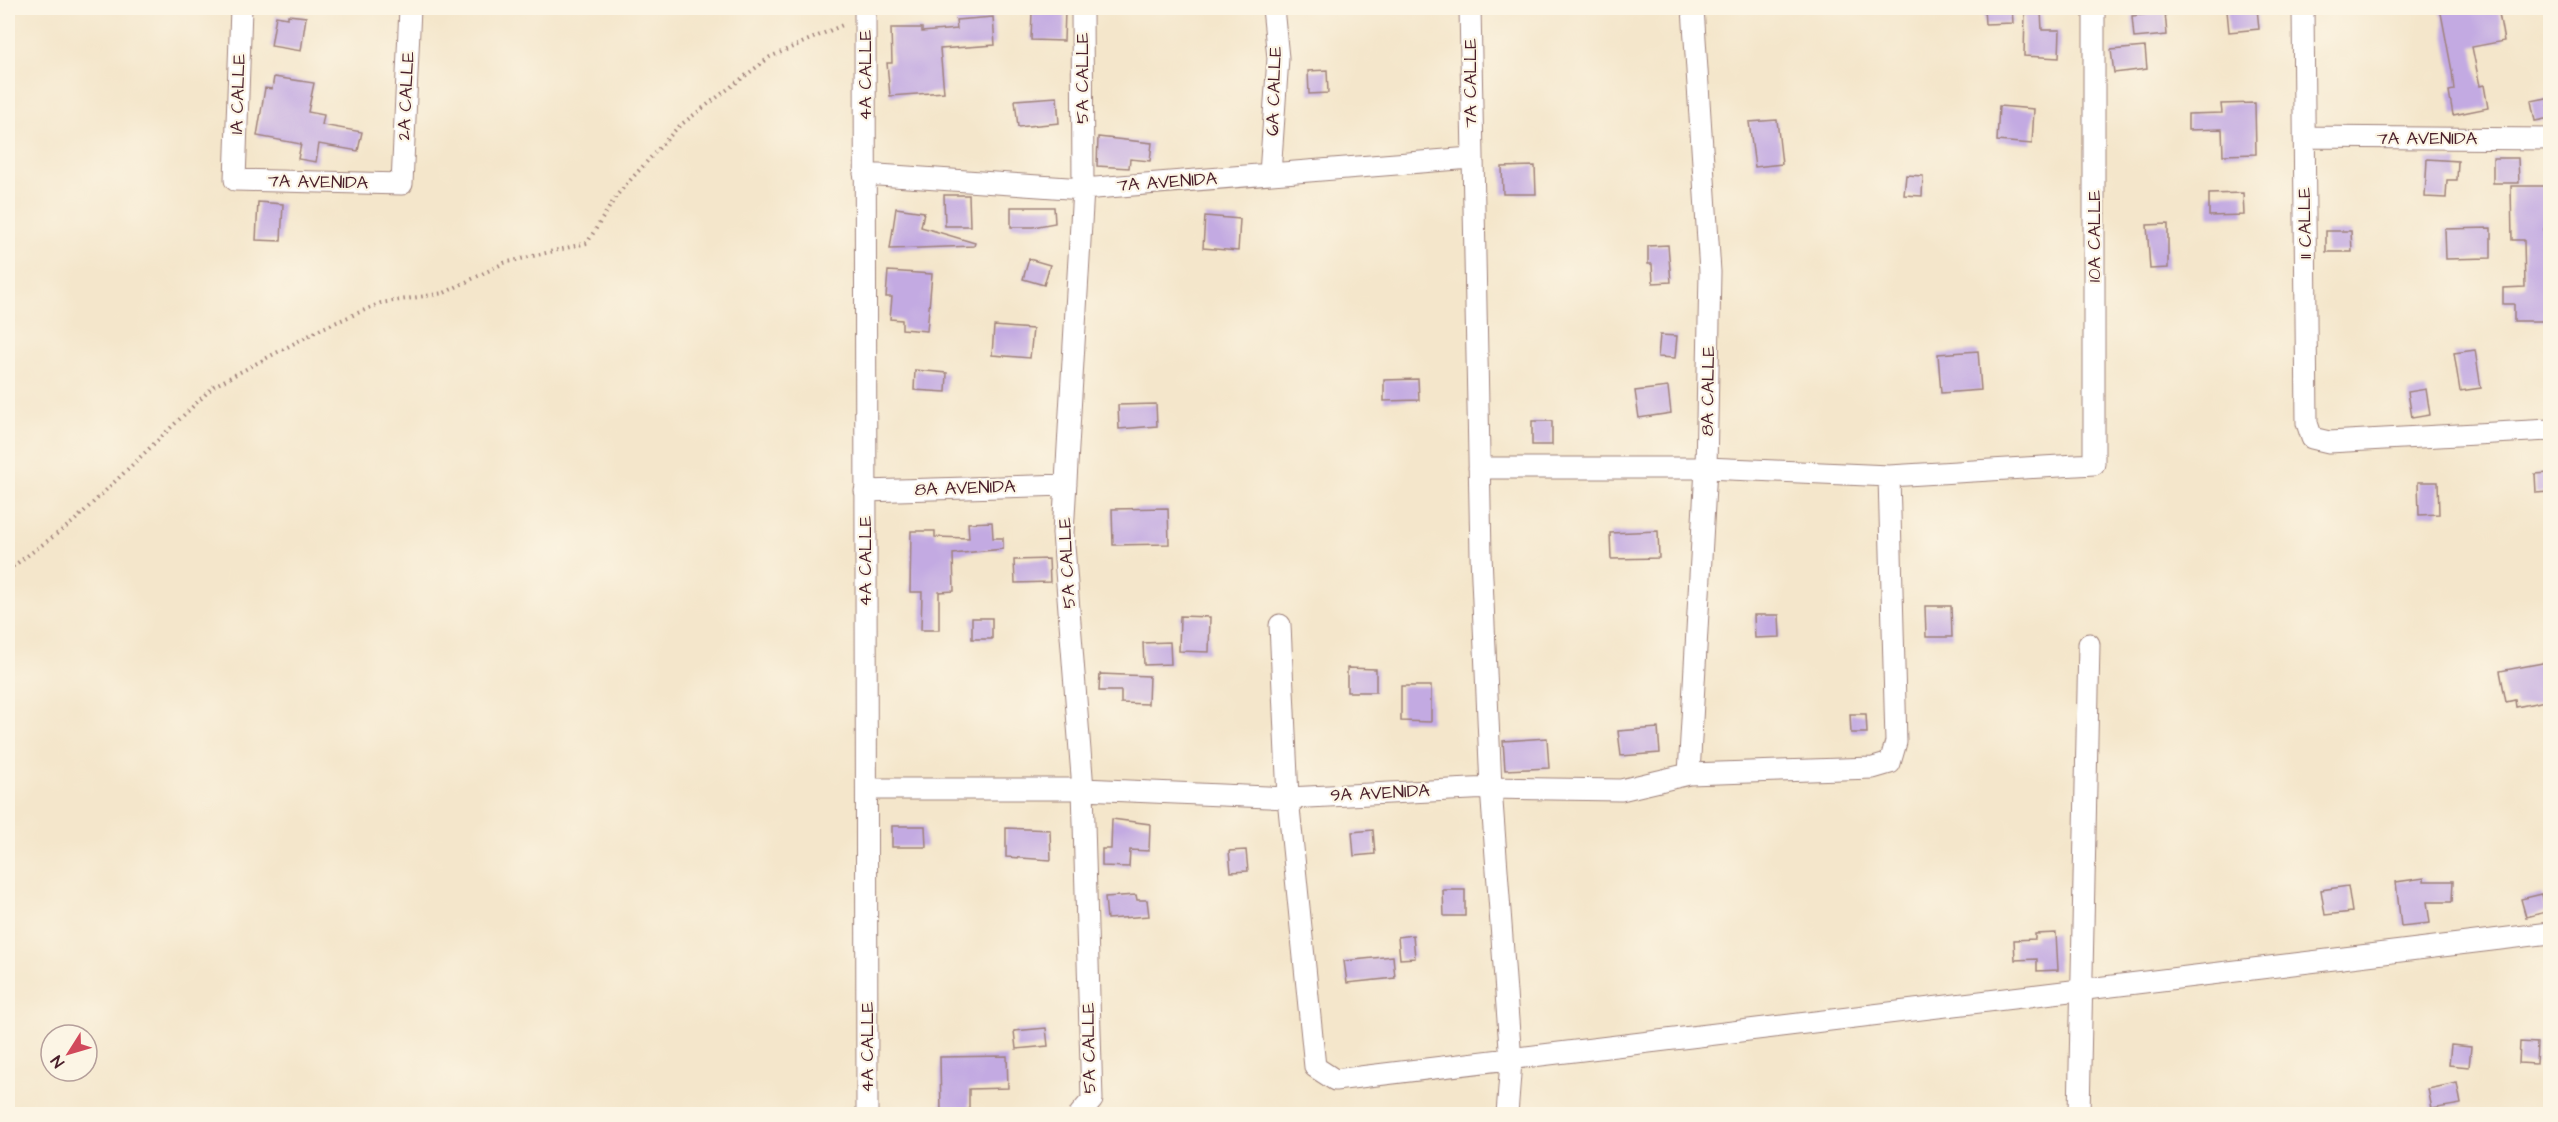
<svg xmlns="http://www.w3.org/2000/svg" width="2558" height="1122" viewBox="0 0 2558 1122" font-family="'Architects Daughter',sans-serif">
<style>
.building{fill:#c3aae2}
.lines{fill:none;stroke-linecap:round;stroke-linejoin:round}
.street-casing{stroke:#9f827b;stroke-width:23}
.path{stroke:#9f827b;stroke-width:4;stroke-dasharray:1.5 4.5;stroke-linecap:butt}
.street{stroke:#fff;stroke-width:21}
.labels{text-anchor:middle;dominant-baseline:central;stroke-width:4.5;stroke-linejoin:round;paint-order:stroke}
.street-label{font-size:18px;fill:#4a1f2b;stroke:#fcf5e5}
</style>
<rect width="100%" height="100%" fill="#fcf5e5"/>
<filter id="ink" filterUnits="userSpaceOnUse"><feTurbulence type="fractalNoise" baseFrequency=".0167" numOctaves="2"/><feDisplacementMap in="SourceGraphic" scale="12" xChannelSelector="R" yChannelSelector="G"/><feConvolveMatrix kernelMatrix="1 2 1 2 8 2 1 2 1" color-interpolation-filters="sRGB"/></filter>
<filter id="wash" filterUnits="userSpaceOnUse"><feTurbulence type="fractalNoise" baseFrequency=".008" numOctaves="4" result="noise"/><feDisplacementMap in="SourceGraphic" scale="24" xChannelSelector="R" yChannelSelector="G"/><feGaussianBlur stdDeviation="1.35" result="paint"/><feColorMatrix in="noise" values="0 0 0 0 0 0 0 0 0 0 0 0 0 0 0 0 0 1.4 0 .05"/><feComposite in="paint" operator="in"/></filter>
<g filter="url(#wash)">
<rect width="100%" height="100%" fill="#f4e6cb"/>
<g id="blocks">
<path class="building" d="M 1984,8 L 2012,8 L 2013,23 L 1985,24 Z
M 2257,8 L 2259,29 L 2229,32 L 2227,11 Z
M 2440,8 L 2498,8 L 2504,41 L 2472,47 L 2480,86 L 2484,85 L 2488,108 L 2453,115 L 2449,91 L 2454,90 L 2452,71 Z
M 1032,11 L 1065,11 L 1064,41 L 1031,40 Z
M 2041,11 L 2042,30 L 2060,30 L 2059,58 L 2024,56 L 2025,12 Z
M 2165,12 L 2167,35 L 2134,38 L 2132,16 Z
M 288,15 L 306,17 L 301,51 L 271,46 L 276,16 L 288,18 Z
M 993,17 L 995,45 L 940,49 L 944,92 L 890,96 L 887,63 L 892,63 L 891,28 L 922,28 L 922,32 L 957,29 L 956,20 Z
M 2145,47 L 2147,69 L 2114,73 L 2111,50 Z
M 1327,70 L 1328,93 L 1309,94 L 1308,71 Z
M 274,77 L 314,83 L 308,112 L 324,115 L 322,125 L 362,132 L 358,151 L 319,144 L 316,162 L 298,159 L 301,144 L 257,136 L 265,88 L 272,89 Z
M 1057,97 L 1059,123 L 1018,127 L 1015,100 Z
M 2547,98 L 2550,118 L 2535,121 L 2531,101 Z
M 2255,103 L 2256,154 L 2223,155 L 2222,129 L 2188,130 L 2188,114 L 2222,113 L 2221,104 Z
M 1999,106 L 2034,109 L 2032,144 L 1997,141 Z
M 1777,120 L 1782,164 L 1755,167 L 1749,122 Z
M 1098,137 L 1152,143 L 1150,161 L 1130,159 L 1129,168 L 1097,166 Z
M 2493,158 L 2518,158 L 2519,183 L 2493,183 Z
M 2427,159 L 2458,161 L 2457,180 L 2447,180 L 2446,198 L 2425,197 Z
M 1535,166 L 1536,194 L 1503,194 L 1502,167 Z
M 1906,175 L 1923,176 L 1922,196 L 1904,195 Z
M 2511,186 L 2550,186 L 2550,228 L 2544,229 L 2545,267 L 2550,267 L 2550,321 L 2514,321 L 2514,304 L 2503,304 L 2503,288 L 2525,287 L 2524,240 L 2512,240 Z
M 2243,193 L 2244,215 L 2209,216 L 2209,194 Z
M 944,195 L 969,195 L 970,226 L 945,226 Z
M 258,202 L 283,204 L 281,241 L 256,240 Z
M 1011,207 L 1054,207 L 1055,223 L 1033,227 L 1011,227 Z
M 896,208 L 924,212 L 921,227 L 975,243 L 974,246 L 890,249 Z
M 1205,216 L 1240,219 L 1238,251 L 1203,248 Z
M 2168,224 L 2168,268 L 2150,269 L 2147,225 Z
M 2491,228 L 2491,258 L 2446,259 L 2445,229 Z
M 2326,231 L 2351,231 L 2352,252 L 2326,252 Z
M 1668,245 L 1671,282 L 1653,283 L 1652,264 L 1648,264 L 1648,246 Z
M 1029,259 L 1050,265 L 1044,285 L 1023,279 Z
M 888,271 L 932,274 L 927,331 L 902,329 L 902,320 L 890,319 L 892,297 L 886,297 Z
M 994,326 L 1033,329 L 1030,358 L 992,355 Z
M 1660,335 L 1677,336 L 1675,358 L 1658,357 Z
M 2475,350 L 2481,388 L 2460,391 L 2454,353 Z
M 1978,351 L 1981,390 L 1941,393 L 1938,354 Z
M 915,370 L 947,373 L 946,392 L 914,390 Z
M 1418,379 L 1419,400 L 1384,401 L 1384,380 Z
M 1668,387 L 1671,413 L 1639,418 L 1635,391 Z
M 2426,389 L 2430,415 L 2412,418 L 2408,392 Z
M 1156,404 L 1157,426 L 1119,429 L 1118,405 Z
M 1532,421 L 1552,421 L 1552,445 L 1532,445 Z
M 2550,473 L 2550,492 L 2536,493 L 2535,474 Z
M 2418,482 L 2438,482 L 2439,514 L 2419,515 Z
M 1168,508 L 1169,544 L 1113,545 L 1112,509 Z
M 992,522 L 993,538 L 1003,538 L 1003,549 L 953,554 L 954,591 L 939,592 L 939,630 L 921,630 L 922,592 L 910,592 L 911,531 L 935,531 L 935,537 L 969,538 L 968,523 Z
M 1658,531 L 1659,558 L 1611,559 L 1610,533 Z
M 1049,559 L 1050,582 L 1015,583 L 1014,560 Z
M 1925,606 L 1951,606 L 1952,637 L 1926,637 Z
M 1754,615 L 1779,615 L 1780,637 L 1755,638 Z
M 1180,616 L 1210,617 L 1209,652 L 1179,651 Z
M 972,618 L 992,618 L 992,639 L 972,639 Z
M 1170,642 L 1171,664 L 1144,665 L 1143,643 Z
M 2548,662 L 2550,700 L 2516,707 L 2515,700 L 2506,702 L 2500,671 Z
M 1347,668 L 1376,669 L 1376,692 L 1347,692 Z
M 1100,674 L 1149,676 L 1148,704 L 1121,703 L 1121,691 L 1099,691 Z
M 1401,686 L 1431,686 L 1431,722 L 1401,721 Z
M 1850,714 L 1866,714 L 1867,733 L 1851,733 Z
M 1658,728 L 1660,753 L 1621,756 L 1618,731 Z
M 1547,738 L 1549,768 L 1505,770 L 1503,741 Z
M 1112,819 L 1150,824 L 1149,851 L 1130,850 L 1129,867 L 1102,866 L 1102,849 L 1111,849 Z
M 892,826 L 925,826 L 926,847 L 892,847 Z
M 1006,828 L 1050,830 L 1051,860 L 1006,857 Z
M 1373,830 L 1375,854 L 1354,856 L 1352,832 Z
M 1246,850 L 1248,871 L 1231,872 L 1229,851 Z
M 2424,878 L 2424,881 L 2453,881 L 2452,902 L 2427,902 L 2430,923 L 2401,926 L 2396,882 Z
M 2348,886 L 2352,912 L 2325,915 L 2321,890 Z
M 1443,890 L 1465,890 L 1465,916 L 1444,916 Z
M 2542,894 L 2546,912 L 2526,917 L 2521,899 Z
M 1136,895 L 1137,900 L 1147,900 L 1149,916 L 1107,919 L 1105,897 Z
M 2056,933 L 2058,970 L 2037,971 L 2037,959 L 2015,960 L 2014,940 L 2035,939 L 2035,934 Z
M 1413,935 L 1415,958 L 1400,959 L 1398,937 Z
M 1393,956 L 1395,978 L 1347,983 L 1344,961 Z
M 1046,1028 L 1048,1046 L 1016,1049 L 1014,1031 Z
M 2520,1042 L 2537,1043 L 2536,1064 L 2519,1063 Z
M 2451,1045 L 2471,1047 L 2469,1067 L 2449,1065 Z
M 1007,1056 L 1008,1088 L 969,1089 L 969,1114 L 941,1114 L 940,1057 Z
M 2457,1083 L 2461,1104 L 2432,1109 L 2428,1089 Z"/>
</g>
</g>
<g filter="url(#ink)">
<use href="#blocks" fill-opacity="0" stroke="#9f827b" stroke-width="1.5"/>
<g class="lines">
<defs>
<path id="street" d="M 241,8 L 235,180 L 402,184 L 410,8
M 865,8 L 867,1114
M 1470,8 L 1481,555 L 1491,788 L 1511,1061 L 1507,1114
M 2303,8 L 2307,423 L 2312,438 L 2329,442 L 2550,430
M 2304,137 L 2550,139
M 864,174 L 1083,189 L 1471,158
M 1270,174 L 1278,58 L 1273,8
M 1479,468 L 1706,468 L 1889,476 L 2094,464 L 2094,8
M 865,491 L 1066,485
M 1280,625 L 1288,798 L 1315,1067 L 1335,1080 L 2550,933
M 1689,774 L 1706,468 L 1710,272 L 1693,8
M 867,789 L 1083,789 L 1288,798 L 1491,788 L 1621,790 L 1689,774 L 1873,768 L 1890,763 L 1896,742 L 1889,476
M 1080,1114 L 1092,1100 L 1083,789 L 1063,533 L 1083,189 L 1082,8
M 2079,1114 L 2089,644"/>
</defs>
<use href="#street" class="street-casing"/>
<path class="path" d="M 8,570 L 73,522 L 214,386 L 323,328 L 381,303 L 444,293 L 504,263 L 587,243 L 617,195 L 678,127 L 770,57 L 845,24"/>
<use href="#street" class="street"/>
</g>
</g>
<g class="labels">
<g class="street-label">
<text transform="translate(865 75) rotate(-90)">4A CALLE</text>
<text transform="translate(1082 78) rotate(-90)">5A CALLE</text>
<text transform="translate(1470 83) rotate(-90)">7A CALLE</text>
<text transform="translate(1274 91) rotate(-88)">6A CALLE</text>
<text transform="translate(238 94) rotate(-88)">1A CALLE</text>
<text transform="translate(406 96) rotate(-87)">2A CALLE</text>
<text x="2427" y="138">7A AVENIDA</text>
<text transform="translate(318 182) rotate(1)">7A AVENIDA</text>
<text transform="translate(1167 182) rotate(-4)">7A AVENIDA</text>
<text transform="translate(2305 223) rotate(-91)">11 CALLE</text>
<text transform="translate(2094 236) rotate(-90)">10A CALLE</text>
<text transform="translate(1708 391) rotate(-89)">8A CALLE</text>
<text transform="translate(965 488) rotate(-2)">8A AVENIDA</text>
<text transform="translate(865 561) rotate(-90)">4A CALLE</text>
<text transform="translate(1067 563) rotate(-93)">5A CALLE</text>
<text transform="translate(1380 793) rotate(-3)">9A AVENIDA</text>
<text transform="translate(867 1047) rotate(-90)">4A CALLE</text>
<text transform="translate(1089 1048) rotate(-91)">5A CALLE</text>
</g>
</g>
<rect width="2558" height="1122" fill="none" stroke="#fcf5e5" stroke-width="30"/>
<g transform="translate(69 1053) rotate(233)"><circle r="28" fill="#fcf5e5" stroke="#b59f9b" stroke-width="1.5"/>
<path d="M0-4.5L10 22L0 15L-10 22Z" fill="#d1495b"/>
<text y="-9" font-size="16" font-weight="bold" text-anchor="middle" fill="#4a1f2b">N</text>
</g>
</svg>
